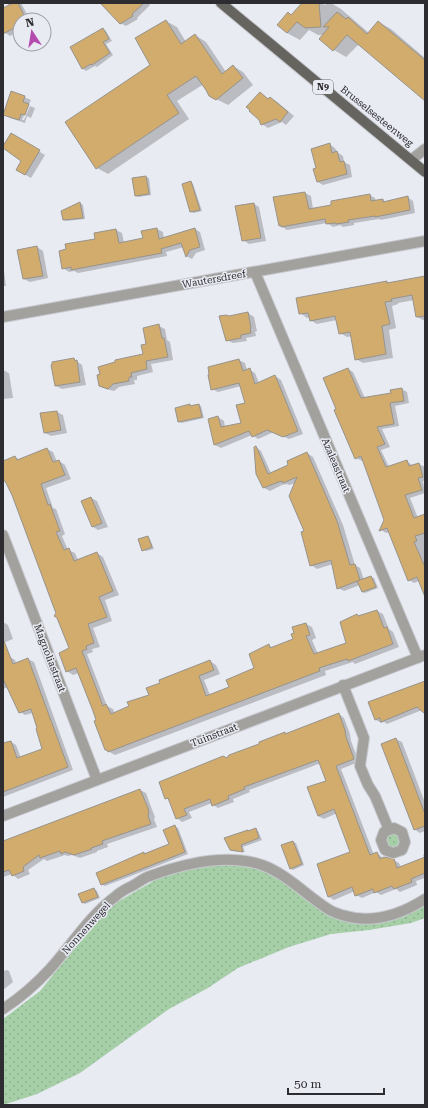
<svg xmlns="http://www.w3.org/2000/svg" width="428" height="1108" viewBox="0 0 428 1108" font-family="'Roboto Serif',serif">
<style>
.grass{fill:url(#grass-dots)}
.shadow{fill:#0003}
.building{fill:#d2ac6c;stroke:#97938c}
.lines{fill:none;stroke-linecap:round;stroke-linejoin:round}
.minor-casing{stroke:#c7c9d0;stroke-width:12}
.major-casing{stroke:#c7c9d0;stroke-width:12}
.minor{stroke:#a2a19d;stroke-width:10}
.major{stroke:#66645e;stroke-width:10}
.labels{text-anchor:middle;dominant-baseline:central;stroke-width:3;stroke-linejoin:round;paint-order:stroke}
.shield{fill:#e9ebf3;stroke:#65666b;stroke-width:1}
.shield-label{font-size:9px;font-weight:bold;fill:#2d2d31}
.street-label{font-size:10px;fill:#2d2d31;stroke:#e9ebf3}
</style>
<defs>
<pattern id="grass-dots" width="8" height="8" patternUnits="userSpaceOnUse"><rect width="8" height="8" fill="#a6cfa8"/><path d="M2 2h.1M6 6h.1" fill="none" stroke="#8fb291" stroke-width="1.8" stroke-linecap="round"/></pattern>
</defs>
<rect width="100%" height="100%" fill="#e9ebf3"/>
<path class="grass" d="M385 841a8 8 0 1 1 16 0a8 8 0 1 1-16 0Z
M 225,864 C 244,866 262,868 278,878 C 291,885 302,897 314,905 C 351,931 388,929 425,905 L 425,918 L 411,923 L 369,930 L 331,934 L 289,947 L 238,968 L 208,988 L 169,1009 L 80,1073 L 37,1094 L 3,1105 L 3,1019 L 40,991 L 100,917 L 119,901 L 159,878 L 184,870 Z"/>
<path class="shadow" d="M 7,3 L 21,3 L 30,20 L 20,20 L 20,31 L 10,36 L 3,31 L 3,9 L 9,6 Z
M 106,3 L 148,3 L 150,5 L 137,18 L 138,19 L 126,26 L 120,23 Z
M 304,3 L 321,3 L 325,5 L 327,3 L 331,3 L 341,9 L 369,33 L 378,22 L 391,29 L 425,58 L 425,99 L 359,44 L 346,57 L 334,50 L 324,35 L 318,35 L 309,30 L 300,40 L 287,33 L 292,16 Z
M 166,21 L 177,27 L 186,42 L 195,35 L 206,42 L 226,72 L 233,66 L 243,72 L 253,85 L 228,105 L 210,96 L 204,84 L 177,101 L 189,119 L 108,174 L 97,168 L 151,65 Z
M 103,29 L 106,31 L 112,41 L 106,44 L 113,55 L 97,67 L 95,66 L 86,71 L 83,69 L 72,48 Z
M 12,92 L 31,100 L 22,120 L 24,120 L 30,106 L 35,108 L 31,118 L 27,116 L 25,123 L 10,118 L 4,114 Z
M 260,93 L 269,99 L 270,98 L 276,101 L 294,116 L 286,125 L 282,122 L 268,128 L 262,124 Z
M 10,134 L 45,155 L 31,178 L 17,170 L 22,161 L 3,147 Z
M 329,144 L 335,148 L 337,152 L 343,156 L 344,162 L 350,165 L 352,177 L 323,185 L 318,182 L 318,168 Z
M 146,177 L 149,178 L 151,195 L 138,197 L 136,196 Z
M 191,182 L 193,184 L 202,211 L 194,213 L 191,212 L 183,184 Z
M 305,193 L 311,196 L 313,209 L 332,205 L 370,195 L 375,198 L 376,201 L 383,200 L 386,202 L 407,197 L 413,201 L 415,213 L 381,220 L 379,219 L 354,223 L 354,225 L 343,227 L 340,225 L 333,227 L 327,223 L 287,230 L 279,225 Z
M 80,203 L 83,205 L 85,219 L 66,221 L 64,220 L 62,211 Z
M 254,204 L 259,207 L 266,241 L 249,244 L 243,240 Z
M 157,229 L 163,232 L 164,239 L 195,229 L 200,232 L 205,250 L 196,253 L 192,259 L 186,256 L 184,247 L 166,252 L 167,256 L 78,273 L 74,271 L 69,272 L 63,268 L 96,240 L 116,230 L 122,233 L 124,243 L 144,239 Z
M 37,247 L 43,251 L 48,278 L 30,282 L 24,279 Z
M 3,264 L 6,286 L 3,286 Z
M 425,276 L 425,321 L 417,317 L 414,300 L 398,303 L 398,304 L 392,306 L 396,328 L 389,330 L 393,358 L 363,363 L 356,359 L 352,336 L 347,337 L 340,333 L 337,320 L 317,324 L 310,320 L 310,317 L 307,318 L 300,313 L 387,282 L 389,284 Z
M 248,313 L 254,317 L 257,331 L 255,332 L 256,336 L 246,338 L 247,341 L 233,343 L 227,340 Z
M 159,326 L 165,329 L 167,340 L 170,342 L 173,360 L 151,364 L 153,372 L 137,376 L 137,380 L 134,380 L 135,384 L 119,387 L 114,391 L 106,389 L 100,386 L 144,355 L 147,345 Z
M 74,359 L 82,365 L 86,385 L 62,389 L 56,386 Z
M 239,360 L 245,363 L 247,370 L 250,370 L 255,373 L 259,383 L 275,376 L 281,380 L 303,434 L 289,439 L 274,432 L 258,439 L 252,435 L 221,448 L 215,445 L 218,417 L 224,421 L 225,427 L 243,424 L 246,404 L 241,386 L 218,392 L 212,389 Z
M 348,369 L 353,372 L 365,398 L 392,394 L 402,389 L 407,392 L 409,403 L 395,406 L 399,426 L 382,429 L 390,447 L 381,450 L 389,467 L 407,461 L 413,466 L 419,464 L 425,467 L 425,481 L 423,481 L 425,493 L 410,498 L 418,518 L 425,516 L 425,595 L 419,581 L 414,583 L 409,580 L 389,532 L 386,533 L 381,530 L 385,520 L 363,461 L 362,461 L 356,458 Z
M 3,370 L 9,373 L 13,398 L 3,399 Z
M 189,405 L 191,406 L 199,405 L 201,406 L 204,418 L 182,423 L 179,422 Z
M 57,412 L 63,415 L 67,433 L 51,436 L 45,433 L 42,414 Z
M 256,447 L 261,451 L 271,473 L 289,465 L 307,453 L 313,457 L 343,525 L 355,565 L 360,568 L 364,580 L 371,577 L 374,578 L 378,588 L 365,593 L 362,592 L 360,585 L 344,591 L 338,588 L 333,564 L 317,569 L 311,565 L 296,483 L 289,485 L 287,484 L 282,485 L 270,491 L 264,488 L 257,474 Z
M 47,449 L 53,452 L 57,462 L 59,461 L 65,465 L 71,479 L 46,488 L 53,508 L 56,509 L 65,534 L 62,536 L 68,550 L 75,553 L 78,560 L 97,553 L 103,557 L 119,595 L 105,600 L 112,621 L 93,628 L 100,647 L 92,649 L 93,652 L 87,654 L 107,706 L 113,709 L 115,714 L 210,661 L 216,665 L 220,674 L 204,680 L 210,695 L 230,688 L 256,668 L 269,645 L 273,648 L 294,640 L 306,624 L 312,627 L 316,638 L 312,640 L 318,654 L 347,643 L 357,615 L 360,617 L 377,611 L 383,614 L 389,629 L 393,632 L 399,647 L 355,664 L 353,662 L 325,671 L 326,675 L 115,755 L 106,750 L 97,721 L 79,673 L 73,675 L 67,671 L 70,649 L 12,495 L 3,475 L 3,462 L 15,457 L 20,460 Z
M 91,498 L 97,501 L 108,527 L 98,530 L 93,527 L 82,501 Z
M 147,537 L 150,539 L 154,549 L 146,551 L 143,550 Z
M 3,622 L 8,625 L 13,639 L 3,643 Z
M 3,656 L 10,657 L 15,660 L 16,663 L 28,659 L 34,662 L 73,770 L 3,797 L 3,744 L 11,742 L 16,745 L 21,758 L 43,750 L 39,729 L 33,713 L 25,715 L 20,712 L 8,687 L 3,689 Z
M 425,682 L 425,712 L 422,710 L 387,724 L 384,722 L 381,723 L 376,720 Z
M 339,714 L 344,718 L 350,734 L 351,741 L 359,762 L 341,769 L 374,855 L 377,853 L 383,858 L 394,860 L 399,863 L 401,867 L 424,858 L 423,855 L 425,854 L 425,878 L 416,881 L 417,885 L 400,892 L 396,889 L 381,895 L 376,892 L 362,898 L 356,895 L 355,891 L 334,900 L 329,897 L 318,865 L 352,853 L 337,813 L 324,819 L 318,816 L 327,781 L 321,763 L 249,790 L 250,792 L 233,799 L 234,802 L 218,808 L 213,805 L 212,803 L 189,812 L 192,818 L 182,822 L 177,818 L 170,800 L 166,798 L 227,760 L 285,734 L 287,735 Z
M 396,739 L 402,742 L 424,800 L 425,799 L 425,831 L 420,833 L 414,829 Z
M 140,790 L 146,793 L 153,812 L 155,817 L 154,819 L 157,827 L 107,844 L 108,847 L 97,851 L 97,852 L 80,858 L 72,855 L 68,856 L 65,855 L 47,861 L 44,859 L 28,870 L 30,874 L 18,879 L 12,874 L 3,877 L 3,842 Z
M 174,826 L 178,828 L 188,854 L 105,886 L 101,884 L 144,853 L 146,855 L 170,845 Z
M 256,829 L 258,831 L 262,840 L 243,847 L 245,852 L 233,851 L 230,849 L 248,831 L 249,832 Z
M 293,842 L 296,843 L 304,865 L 293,870 L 290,868 Z
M 94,889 L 97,891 L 100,898 L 85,904 L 83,903 Z
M 7,970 L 9,971 L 13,982 L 3,990 L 3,971 Z"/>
<path class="building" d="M 13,3 L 18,3 L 25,17 L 20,20 L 20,25 L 3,34 L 3,8 Z
M 100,3 L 144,3 L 132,14 L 133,16 L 120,24 Z
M 302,3 L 319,3 L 321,27 L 305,28 L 297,22 L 287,33 L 277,25 L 288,12 L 291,15 Z
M 337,12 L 346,19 L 348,17 L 367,34 L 378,21 L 425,60 L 425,101 L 347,35 L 333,51 L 319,39 L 329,27 L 323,27 Z
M 166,20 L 181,44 L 195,34 L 222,74 L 233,65 L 243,78 L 216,100 L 209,96 L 206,90 L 196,76 L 167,95 L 179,113 L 96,169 L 65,122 L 150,65 L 135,38 Z
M 103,28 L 109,39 L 103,42 L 110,53 L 92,65 L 91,64 L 82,69 L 70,47 Z
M 11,91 L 25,96 L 23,102 L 29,104 L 25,115 L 21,114 L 19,120 L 3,115 Z
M 260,92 L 268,99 L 270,97 L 288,112 L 280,122 L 276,119 L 261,125 L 259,120 L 249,111 L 250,110 L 246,107 Z
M 11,133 L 40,150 L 25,175 L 16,170 L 21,161 L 3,148 L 3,146 Z
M 330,143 L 332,153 L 337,151 L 340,162 L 344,161 L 347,174 L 317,182 L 313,169 L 316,168 L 311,149 Z
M 146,176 L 149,194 L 135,196 L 132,178 Z
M 191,181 L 200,210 L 190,212 L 182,184 Z
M 305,192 L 309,209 L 331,205 L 331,201 L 370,194 L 371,201 L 383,199 L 383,202 L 408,196 L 410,210 L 375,217 L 375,216 L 348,220 L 349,222 L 336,224 L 336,223 L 326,224 L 325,219 L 281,227 L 281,225 L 279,226 L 273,197 Z
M 80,202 L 83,218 L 63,220 L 61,211 Z
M 254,203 L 261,238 L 242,241 L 235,206 Z
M 157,228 L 159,239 L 195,228 L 200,247 L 190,250 L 186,257 L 181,243 L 161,249 L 162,253 L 71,270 L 71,267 L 62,269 L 59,251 L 66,249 L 65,244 L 95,239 L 94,233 L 116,229 L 119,243 L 143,238 L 141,231 Z
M 37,246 L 43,276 L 23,279 L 17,250 Z
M 425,276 L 425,316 L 416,317 L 412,295 L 391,299 L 392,301 L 385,302 L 390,324 L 382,326 L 386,354 L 355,360 L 350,332 L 339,334 L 335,316 L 310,321 L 308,313 L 299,314 L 296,298 L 387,281 L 387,283 Z
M 248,312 L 251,328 L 250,329 L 251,333 L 241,335 L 241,338 L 226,341 L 219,316 L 226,315 L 229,316 Z
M 159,324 L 162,338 L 164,338 L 168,357 L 146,361 L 147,369 L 131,373 L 132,377 L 129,377 L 129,381 L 113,384 L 108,389 L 99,386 L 97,375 L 100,374 L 98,367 L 115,362 L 115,360 L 143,354 L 141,345 L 146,344 L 143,328 Z
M 74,358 L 75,361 L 77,360 L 80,382 L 55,386 L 51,365 L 52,365 L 52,362 Z
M 239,359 L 243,371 L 250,368 L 255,384 L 275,375 L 298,431 L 283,437 L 267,430 L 252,437 L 249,431 L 214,445 L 208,419 L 218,416 L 221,427 L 241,423 L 236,405 L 245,403 L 239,383 L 211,390 L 208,375 L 209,375 L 208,367 Z
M 348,368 L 361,398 L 391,393 L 390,390 L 402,388 L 404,401 L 390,403 L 394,424 L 377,427 L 385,444 L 377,447 L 386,467 L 407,460 L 409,466 L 419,463 L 423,477 L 418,478 L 422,490 L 405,495 L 414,518 L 425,514 L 425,533 L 415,536 L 417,541 L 414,542 L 425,567 L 425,597 L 417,577 L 408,581 L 387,528 L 379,531 L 384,520 L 361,456 L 355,459 L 334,410 L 336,409 L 323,378 Z
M 190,404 L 190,406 L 199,404 L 202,417 L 178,422 L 175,408 Z
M 57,411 L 61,430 L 44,433 L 40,413 Z
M 256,446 L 268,474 L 288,465 L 287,461 L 307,452 L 337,521 L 350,565 L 355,564 L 360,580 L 337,589 L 331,560 L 310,566 L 301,532 L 304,531 L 289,496 L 297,477 L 283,483 L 282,481 L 276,483 L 263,488 L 256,474 L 254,447 Z
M 47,448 L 53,462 L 59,460 L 65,475 L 41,484 L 48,505 L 50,504 L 60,531 L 56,532 L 64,550 L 69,548 L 74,561 L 97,552 L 113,591 L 99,597 L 107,617 L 88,624 L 94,643 L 86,646 L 87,649 L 82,651 L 103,706 L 106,704 L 111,714 L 129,706 L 127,702 L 149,695 L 146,688 L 160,683 L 159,680 L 210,660 L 214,670 L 199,676 L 206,696 L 229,687 L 226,680 L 254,668 L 249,654 L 269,644 L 270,648 L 293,639 L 291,634 L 294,633 L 292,627 L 306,623 L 310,635 L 306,636 L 314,654 L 346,643 L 340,622 L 357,614 L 358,616 L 377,610 L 384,628 L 387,627 L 393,644 L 348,661 L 347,659 L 319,668 L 320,671 L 108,752 L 107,750 L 105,750 L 94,721 L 96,720 L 93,711 L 76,668 L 66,672 L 59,653 L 69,648 L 57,618 L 54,616 L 56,613 L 54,608 L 12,495 L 5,481 L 3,481 L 3,461 L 15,456 L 17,460 Z
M 91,497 L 102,523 L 92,527 L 81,501 Z
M 148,536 L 152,547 L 142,551 L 138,539 Z
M 371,576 L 376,587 L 362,592 L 357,581 Z
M 3,641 L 4,641 L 13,664 L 28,658 L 68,767 L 3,792 L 3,743 L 11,741 L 17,758 L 42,749 L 36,729 L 37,728 L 31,709 L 19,713 L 3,679 Z
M 425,681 L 425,714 L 417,707 L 381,722 L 380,718 L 375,720 L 368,702 Z
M 339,713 L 345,730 L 346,737 L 354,759 L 336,766 L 370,855 L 377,852 L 380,859 L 384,857 L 394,859 L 397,868 L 425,857 L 425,873 L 411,879 L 412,882 L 394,889 L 392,886 L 374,893 L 373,889 L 355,896 L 352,887 L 328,897 L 317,864 L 350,852 L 334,809 L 318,816 L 307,787 L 326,781 L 318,760 L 244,787 L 245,789 L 228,796 L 229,799 L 212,806 L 210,799 L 184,809 L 187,815 L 176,819 L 168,798 L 165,799 L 159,782 L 223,756 L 227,758 L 229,755 L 259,744 L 259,742 L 285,732 L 285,734 Z
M 396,738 L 425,814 L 425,826 L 414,830 L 381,744 Z
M 140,789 L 148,808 L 149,813 L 148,816 L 151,824 L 102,841 L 103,844 L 91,848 L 92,849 L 74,855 L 65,852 L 61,854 L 60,851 L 40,858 L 39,855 L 23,867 L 24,871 L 12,876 L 9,870 L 3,872 L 3,841 Z
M 175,825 L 185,852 L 101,885 L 96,873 L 144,852 L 144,854 L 169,844 L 163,830 Z
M 256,828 L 259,838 L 241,845 L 243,852 L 230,850 L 224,838 L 248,830 L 248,831 Z
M 293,841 L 302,864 L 290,869 L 281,845 Z
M 94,888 L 98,897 L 82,903 L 78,894 Z"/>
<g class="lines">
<defs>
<path id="minor" d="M 411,160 L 425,149
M 255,272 L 418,658
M 3,317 L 425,241
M 3,535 L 97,780
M 343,685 L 364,738 L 360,766 L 368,785 L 375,796 L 389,830 L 384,832 L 381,840 L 385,850 L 393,853 L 402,850 L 405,842 L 402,832 L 394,828 L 389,830
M 3,816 L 425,655
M 3,1009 C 20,998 35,985 49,970 C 71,946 89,916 116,896 C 121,891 128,888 134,885 C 139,882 144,878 150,876 C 185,863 226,853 262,865 C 287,874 306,895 328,909 C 332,912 337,913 342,915 C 371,924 400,915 425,899"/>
<path id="major" d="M 221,3 L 425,172"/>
</defs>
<use href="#minor" class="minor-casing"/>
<use href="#major" class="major-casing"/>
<use href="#minor" class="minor"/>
<use href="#major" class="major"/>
</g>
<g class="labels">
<rect class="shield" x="313" y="80" width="20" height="14" rx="3"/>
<g class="shield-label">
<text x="323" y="87">N9</text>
</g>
<g class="street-label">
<text transform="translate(377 116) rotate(39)">Brusselsesteenweg</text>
<text transform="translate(214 279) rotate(-10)">Wautersdreef</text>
<text transform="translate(336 465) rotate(67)">Azaleastraat</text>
<text transform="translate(50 658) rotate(69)">Magnoliastraat</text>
<text transform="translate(214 735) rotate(-21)">Tuinstraat</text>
<text transform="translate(86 928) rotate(-48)">Nonnenwegel</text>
</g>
</g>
<rect width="428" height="1108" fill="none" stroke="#2d2d31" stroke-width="8"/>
<g transform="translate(32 32) rotate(348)"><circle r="19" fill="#e9ebf3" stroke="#9e9fa5"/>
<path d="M0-3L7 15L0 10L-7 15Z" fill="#b44bae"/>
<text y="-6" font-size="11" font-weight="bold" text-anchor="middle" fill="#2d2d31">N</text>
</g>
<path d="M288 1088v6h96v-6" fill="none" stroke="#2d2d31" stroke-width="2"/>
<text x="294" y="1088" font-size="12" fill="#2d2d31" stroke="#e9ebf3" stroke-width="3" paint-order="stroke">50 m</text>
</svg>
